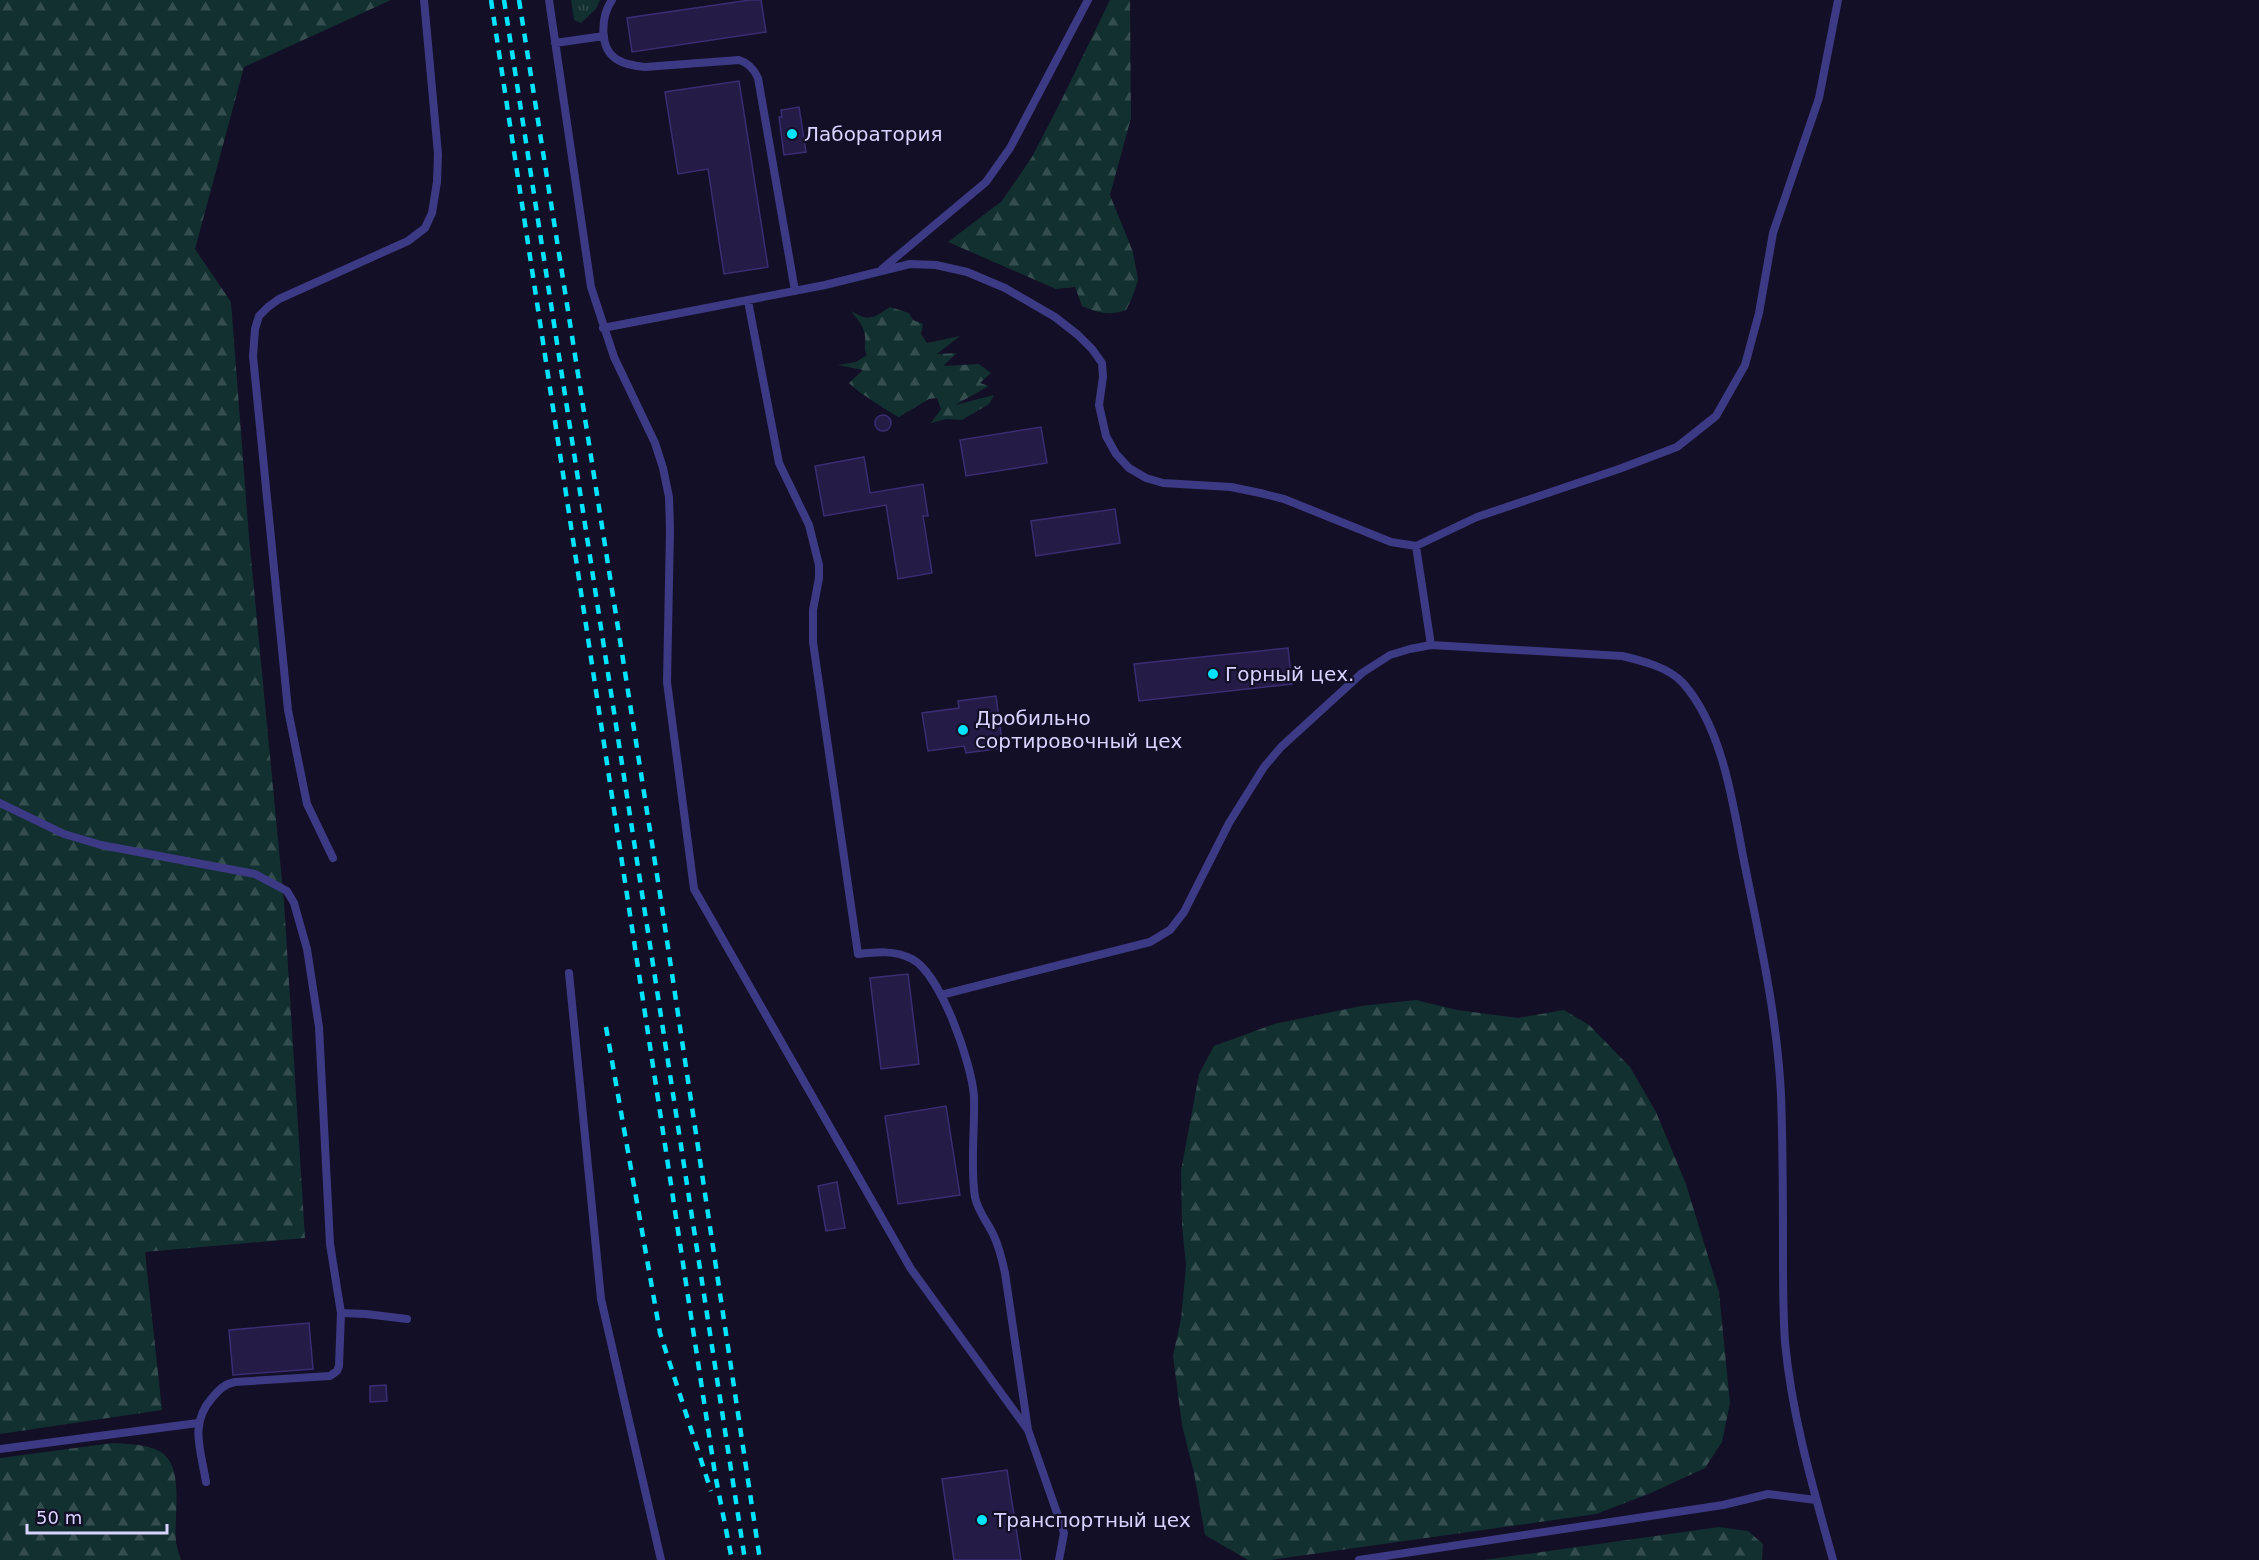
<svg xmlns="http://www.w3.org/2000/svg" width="2259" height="1560" viewBox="0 0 2259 1560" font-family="'DejaVu Sans',sans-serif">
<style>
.grass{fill:url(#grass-tufts)}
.forest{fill:url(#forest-firs)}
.building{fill:#241b47;stroke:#3b2d73;stroke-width:1.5}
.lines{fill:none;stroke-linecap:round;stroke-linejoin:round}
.lane{stroke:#3d3a85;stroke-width:8}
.rail{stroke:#00e5ff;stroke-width:4.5;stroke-dasharray:9 8;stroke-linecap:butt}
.poi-dot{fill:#00e5ff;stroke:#130f26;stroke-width:2}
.labels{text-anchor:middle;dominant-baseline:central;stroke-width:4.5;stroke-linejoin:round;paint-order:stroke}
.poi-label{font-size:20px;fill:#d9d4ff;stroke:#130f26;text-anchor:start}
</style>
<defs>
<pattern id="grass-tufts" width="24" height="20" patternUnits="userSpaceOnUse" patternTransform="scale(1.5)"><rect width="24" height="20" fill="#12302f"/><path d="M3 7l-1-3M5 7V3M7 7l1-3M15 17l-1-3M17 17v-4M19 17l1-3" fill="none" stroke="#344d4e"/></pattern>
<pattern id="forest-firs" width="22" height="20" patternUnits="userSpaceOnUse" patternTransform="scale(1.5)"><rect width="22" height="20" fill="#12302f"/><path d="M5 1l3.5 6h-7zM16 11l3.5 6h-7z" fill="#344d4e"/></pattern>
</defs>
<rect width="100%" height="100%" fill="#130f26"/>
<path class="grass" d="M 571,0 L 600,0 L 596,9 L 581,23 L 574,20 Z"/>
<path class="forest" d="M 0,0 L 391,0 L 244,67 L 195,249 L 231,302 L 249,537 L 284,902 L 305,1238 L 145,1252 L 162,1410 L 0,1434 Z
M 1110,0 L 1130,0 L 1131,118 L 1110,195 L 1133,252 L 1138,280 L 1132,298 L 1126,310 C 1109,316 1098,313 1082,306 L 1075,287 L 1056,289 L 948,242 L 1002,201 L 1032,157 L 1062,99 Z
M 890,307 L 909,313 L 913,320 L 923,324 L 921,334 L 927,343 L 960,336 L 937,354 L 957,353 L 943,366 L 979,364 L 991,373 L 980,383 L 989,386 L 955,405 L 994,395 L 989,404 L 962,420 L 946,419 L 931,423 L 941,409 L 937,398 L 929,399 L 899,417 C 892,414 853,389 849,383 L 863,370 L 838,365 L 856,362 L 867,355 C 863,348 866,345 865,337 C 865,327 857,319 851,311 C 869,322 873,318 890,307 Z
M 1416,1000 L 1457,1010 L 1518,1018 L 1564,1010 L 1589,1025 L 1630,1067 L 1656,1112 L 1686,1184 L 1719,1292 L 1730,1403 L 1722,1442 L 1705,1468 L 1651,1493 L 1596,1514 L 1270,1560 L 1248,1560 L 1205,1535 L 1194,1473 L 1182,1425 L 1173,1356 L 1181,1319 L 1186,1266 L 1182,1225 L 1181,1171 L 1199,1074 L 1214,1046 L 1274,1024 L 1361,1006 Z
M 113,1443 C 128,1444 146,1444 159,1451 C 186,1465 173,1516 176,1542 C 177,1548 179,1554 181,1560 L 0,1560 L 0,1458 Z
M 1719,1527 L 1748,1531 L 1763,1544 L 1762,1560 L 1484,1560 Z"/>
<path class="building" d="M 750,0 L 761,0 L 766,32 L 632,52 L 627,18 Z
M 739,81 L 768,267 L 724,274 L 708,169 L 678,174 L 665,92 Z
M 799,107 L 806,152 L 784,155 L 779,117 L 782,117 L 781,110 Z
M875 423a8 8 0 1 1 16 0a8 8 0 1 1-16 0Z
M 1041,427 L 1047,463 L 966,476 L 960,440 Z
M 864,457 L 870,493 L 923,484 L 928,516 L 923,516 L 932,573 L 898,579 L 886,505 L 824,516 L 815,466 Z
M 1115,509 L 1120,543 L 1036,556 L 1031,521 Z
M 1288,648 L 1292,684 L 1139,701 L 1134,664 Z
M 996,696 L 1003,748 L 966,753 L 964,746 L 928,751 L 922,713 L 959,708 L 958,701 Z
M 908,974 L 919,1064 L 881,1069 L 870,978 Z
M 946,1106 L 960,1195 L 898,1204 L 885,1116 Z
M 837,1182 L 845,1228 L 826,1231 L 818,1186 Z
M 309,1323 L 313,1369 L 233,1375 L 229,1330 Z
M 386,1385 L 387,1401 L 370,1402 L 370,1386 Z
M 1007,1470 L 1021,1560 L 954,1560 L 942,1479 Z"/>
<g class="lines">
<path class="lane" d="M 549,0 L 591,287 L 614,357 L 655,443 L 663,468 L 669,497 L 670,530 L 667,682 L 694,889 L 911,1269 L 1028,1430
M 612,0 C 601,16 598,49 618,60 C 626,65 636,66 645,67 L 739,60 C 749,63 754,69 758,78 L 795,291
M 555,43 L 604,36
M 882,269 L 986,182 L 1010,148 L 1088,0
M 748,301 L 779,463 L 809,525 L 819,565 L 819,578 L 813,610 L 813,642 L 858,954 C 876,952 895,950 912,959 C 941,974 972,1064 974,1097 C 975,1128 970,1168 975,1197 C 978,1212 987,1221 993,1234 C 999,1246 1002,1259 1005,1273 L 1028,1430 L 1064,1533 L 1059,1560
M 603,328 L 825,285 L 910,264 L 936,265 L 967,272 L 1005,288 L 1055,317 L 1078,335 L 1092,349 L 1102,363 L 1103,377 L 1099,405 L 1106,436 L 1116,454 L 1129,468 L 1146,478 L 1163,483 L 1231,487 L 1260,493 L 1284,499 L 1391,542 L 1416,546 L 1477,517 L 1619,469 L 1677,447 L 1716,416 L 1745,365 L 1759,313 L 1773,233 L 1819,98 L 1838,0
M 1416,546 L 1431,645 L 1622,656 C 1643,661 1668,667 1683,683 C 1721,726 1732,797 1742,851 C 1758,932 1777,1012 1781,1095 C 1783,1148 1783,1202 1783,1255 C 1783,1284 1783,1314 1785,1342 C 1792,1417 1813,1488 1833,1560
M 0,803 L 64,834 L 101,845 L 255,874 L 287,891 L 294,903 L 307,949 L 319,1027 L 330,1244 L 341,1313 L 339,1366 L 337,1371 L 330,1376 L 235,1382 C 224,1384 219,1390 212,1398 C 189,1424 201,1450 206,1482
M 333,858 L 307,804 L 288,710 L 253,356 L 255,329 L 259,316 L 268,307 L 279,299 L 408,241 L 425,228 L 432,213 L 437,182 L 438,154 L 424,0
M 569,973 L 601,1299 L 661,1560
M 941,995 L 1150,942 L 1170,930 L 1184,912 L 1229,823 L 1264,767 L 1281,747 L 1362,673 L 1390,655 L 1410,649 L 1431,645
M 341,1313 L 366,1314 L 407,1319
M 0,1449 L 198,1423
M 1359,1560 L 1723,1505 L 1768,1494 L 1816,1500"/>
<path class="rail" d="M 491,0 L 715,1474 L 732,1560
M 504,0 L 745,1560
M 519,0 L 660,894 L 760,1560
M 606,1027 L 660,1333 L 711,1491"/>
</g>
<g class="poi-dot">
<circle cx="792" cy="134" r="6"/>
<circle cx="1213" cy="674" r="6"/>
<circle cx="963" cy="730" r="6"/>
<circle cx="982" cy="1520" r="6"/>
</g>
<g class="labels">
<g class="poi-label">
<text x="804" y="134">Лаборатория</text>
<text x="1225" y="674">Горный цех.</text>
<text x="975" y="718">Дробильно<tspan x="975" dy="23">сортировочный цех</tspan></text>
<text x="994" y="1520">Транспортный цех</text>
</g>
</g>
<path d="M27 1524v9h140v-9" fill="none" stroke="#d9d4ff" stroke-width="3"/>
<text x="36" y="1524" font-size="18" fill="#d9d4ff" stroke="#130f26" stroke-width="4.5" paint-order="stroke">50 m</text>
</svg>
